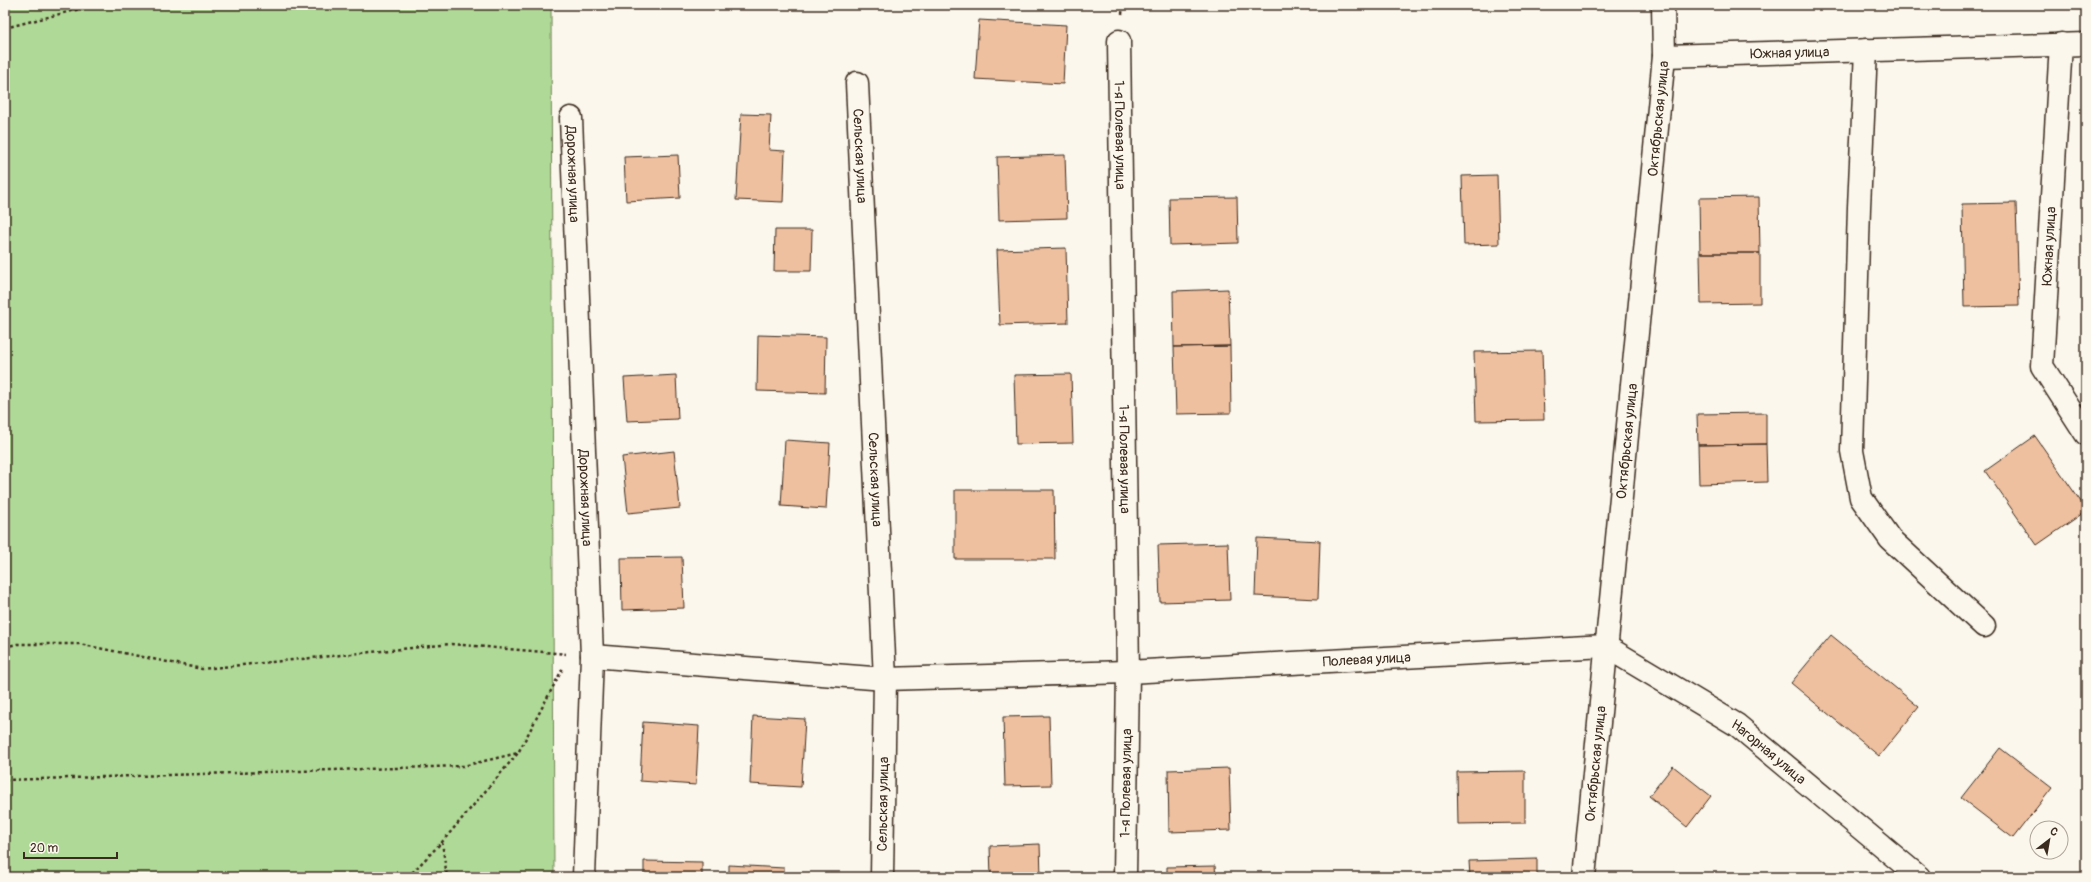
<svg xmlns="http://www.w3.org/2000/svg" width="2091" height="882" viewBox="0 0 2091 882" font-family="Pangolin,sans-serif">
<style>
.grass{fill:#afd996;stroke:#75825a}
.building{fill:#efc09f;stroke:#3b2a1e}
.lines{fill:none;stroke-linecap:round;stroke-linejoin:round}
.minor-casing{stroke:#3b2a1e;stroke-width:25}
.path{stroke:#3b2a1e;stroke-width:2.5;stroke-dasharray:3 3;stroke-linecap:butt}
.minor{stroke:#fbf7ec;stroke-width:22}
.labels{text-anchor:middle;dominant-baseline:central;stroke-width:3;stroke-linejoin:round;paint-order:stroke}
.street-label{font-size:14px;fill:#3b2a1e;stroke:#fbf7ec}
</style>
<rect width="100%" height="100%" fill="#fbf7ec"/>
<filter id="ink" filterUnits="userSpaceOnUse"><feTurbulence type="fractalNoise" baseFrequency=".025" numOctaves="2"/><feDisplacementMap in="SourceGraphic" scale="8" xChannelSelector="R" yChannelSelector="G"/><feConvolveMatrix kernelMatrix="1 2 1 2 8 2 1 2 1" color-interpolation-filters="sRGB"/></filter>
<g filter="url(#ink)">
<path class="grass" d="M 5,5 L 551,5 L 554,877 L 5,877 Z"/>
<path class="building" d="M 979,20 L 1066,25 L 1063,84 L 975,79 Z
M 741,114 L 771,115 L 769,150 L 785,151 L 783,202 L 736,200 Z
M 678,155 L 680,198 L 626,201 L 624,157 Z
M 1065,155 L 1067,218 L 999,220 L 997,157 Z
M 1497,175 L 1499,244 L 1464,245 L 1462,176 Z
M 1237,197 L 1238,243 L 1170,245 L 1169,198 Z
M 1759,197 L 1760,253 L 1700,253 L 1699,198 Z
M 2016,203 L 2019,306 L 1964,307 L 1962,204 Z
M 775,230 L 812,230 L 811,271 L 774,271 Z
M 1066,248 L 1068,323 L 1000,325 L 997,250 Z
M 1700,253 L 1760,253 L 1760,303 L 1701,304 Z
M 1228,289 L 1230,346 L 1174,347 L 1173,291 Z
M 758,335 L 826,337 L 825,393 L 757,391 Z
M 1230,346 L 1231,413 L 1176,414 L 1174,347 Z
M 1542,351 L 1544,420 L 1476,421 L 1474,352 Z
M 1071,374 L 1073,443 L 1016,444 L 1014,375 Z
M 676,375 L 678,419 L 627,421 L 624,378 Z
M 1766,413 L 1766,444 L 1698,445 L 1697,414 Z
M 2035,436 L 2086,509 L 2086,511 L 2037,545 L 1985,471 Z
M 785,440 L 830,443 L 826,509 L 781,506 Z
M 1766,444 L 1767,482 L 1699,484 L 1698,445 Z
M 674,451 L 680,508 L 628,513 L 622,457 Z
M 955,490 L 1054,490 L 1055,559 L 955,559 Z
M 1257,538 L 1320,541 L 1318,599 L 1255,596 Z
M 1228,543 L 1230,600 L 1160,602 L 1158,545 Z
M 682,557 L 684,608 L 622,610 L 621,558 Z
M 1831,635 L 1919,707 L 1879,756 L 1791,683 Z
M 753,716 L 805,719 L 801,787 L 750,784 Z
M 1049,716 L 1051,785 L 1005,786 L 1003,717 Z
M 643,722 L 699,726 L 696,785 L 640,781 Z
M 2000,748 L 2052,788 L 2013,838 L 1961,798 Z
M 1673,766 L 1711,796 L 1687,827 L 1649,796 Z
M 1229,768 L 1231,830 L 1169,832 L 1168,770 Z
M 1525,771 L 1525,823 L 1458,824 L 1457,772 Z
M 1040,844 L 1041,877 L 991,877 L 990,846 Z
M 1537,859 L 1537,877 L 1470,877 L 1469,861 Z
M 644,861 L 702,862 L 702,877 L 644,877 Z
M 729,865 L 784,868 L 784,877 L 729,877 Z
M 1215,866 L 1216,877 L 1167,877 L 1167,867 Z"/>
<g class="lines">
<defs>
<g id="minor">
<path id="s1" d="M 1119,41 L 1128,672 L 1125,877"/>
<path d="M 2061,44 L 2042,366 L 2086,434"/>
<path d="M 1866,50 L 1859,207 L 1852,451 L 1861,498 L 1890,539 L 1984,626"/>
<path id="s2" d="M 1664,56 L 2086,44"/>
<path id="s3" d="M 857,83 L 885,679 L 882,877"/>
<path id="s4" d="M 571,118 L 592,656 L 584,877"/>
<path id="s5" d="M 592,656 L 885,679 L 1128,672 L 1605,646 L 1737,725 L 1919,877"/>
<path id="s6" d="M 1584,877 L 1664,56 L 1663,5"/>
</g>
</defs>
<use href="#minor" class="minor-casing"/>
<path class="path" d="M 1122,14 L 1123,5
M 5,28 L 95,5
M 5,647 L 17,644 L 79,644 L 202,669 L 451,644 L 566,654
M 5,780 L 463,766 L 518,753
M 442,842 L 447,877
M 408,877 L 442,842 L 518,753 L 563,668"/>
<use href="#minor" class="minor"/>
</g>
</g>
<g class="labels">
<g class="street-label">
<text stroke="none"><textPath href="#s2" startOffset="126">Южная улица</textPath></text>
<text stroke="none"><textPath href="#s6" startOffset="762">Октябрьская улица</textPath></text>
<text stroke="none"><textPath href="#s1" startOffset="94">1-я Полевая улица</textPath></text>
<text stroke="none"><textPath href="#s3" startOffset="73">Сельская улица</textPath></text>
<text stroke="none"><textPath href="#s4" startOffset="56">Дорожная улица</textPath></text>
<text transform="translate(2049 246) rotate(-87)">Южная улица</text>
<text stroke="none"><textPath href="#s6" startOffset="438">Октябрьская улица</textPath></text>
<text stroke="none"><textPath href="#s1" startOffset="418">1-я Полевая улица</textPath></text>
<text stroke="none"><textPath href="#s3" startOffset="397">Сельская улица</textPath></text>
<text stroke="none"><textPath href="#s4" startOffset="380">Дорожная улица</textPath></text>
<text stroke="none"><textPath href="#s5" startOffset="776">Полевая улица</textPath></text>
<text stroke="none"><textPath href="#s5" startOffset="1210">Нагорная улица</textPath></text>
<text stroke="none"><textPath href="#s6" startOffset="114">Октябрьская улица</textPath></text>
<text transform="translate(1126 783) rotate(-89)">1-я Полевая улица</text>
<text transform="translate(883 804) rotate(-89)">Сельская улица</text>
</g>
</g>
<rect width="2091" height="882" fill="none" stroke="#fbf7ec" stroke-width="20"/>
<rect x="10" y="10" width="2071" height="862" fill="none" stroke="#3b2a1e" stroke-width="1.5" filter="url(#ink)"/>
<g transform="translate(2049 840) rotate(31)"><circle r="19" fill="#fbf7ec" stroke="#aea59a"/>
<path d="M0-3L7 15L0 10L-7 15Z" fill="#3b2a1e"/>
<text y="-6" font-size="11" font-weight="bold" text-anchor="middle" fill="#3b2a1e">С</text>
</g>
<path d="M24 852v6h93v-6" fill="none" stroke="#3b2a1e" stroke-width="2"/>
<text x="30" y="852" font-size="12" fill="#3b2a1e" stroke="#fbf7ec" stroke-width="3" paint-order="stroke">20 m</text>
</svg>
